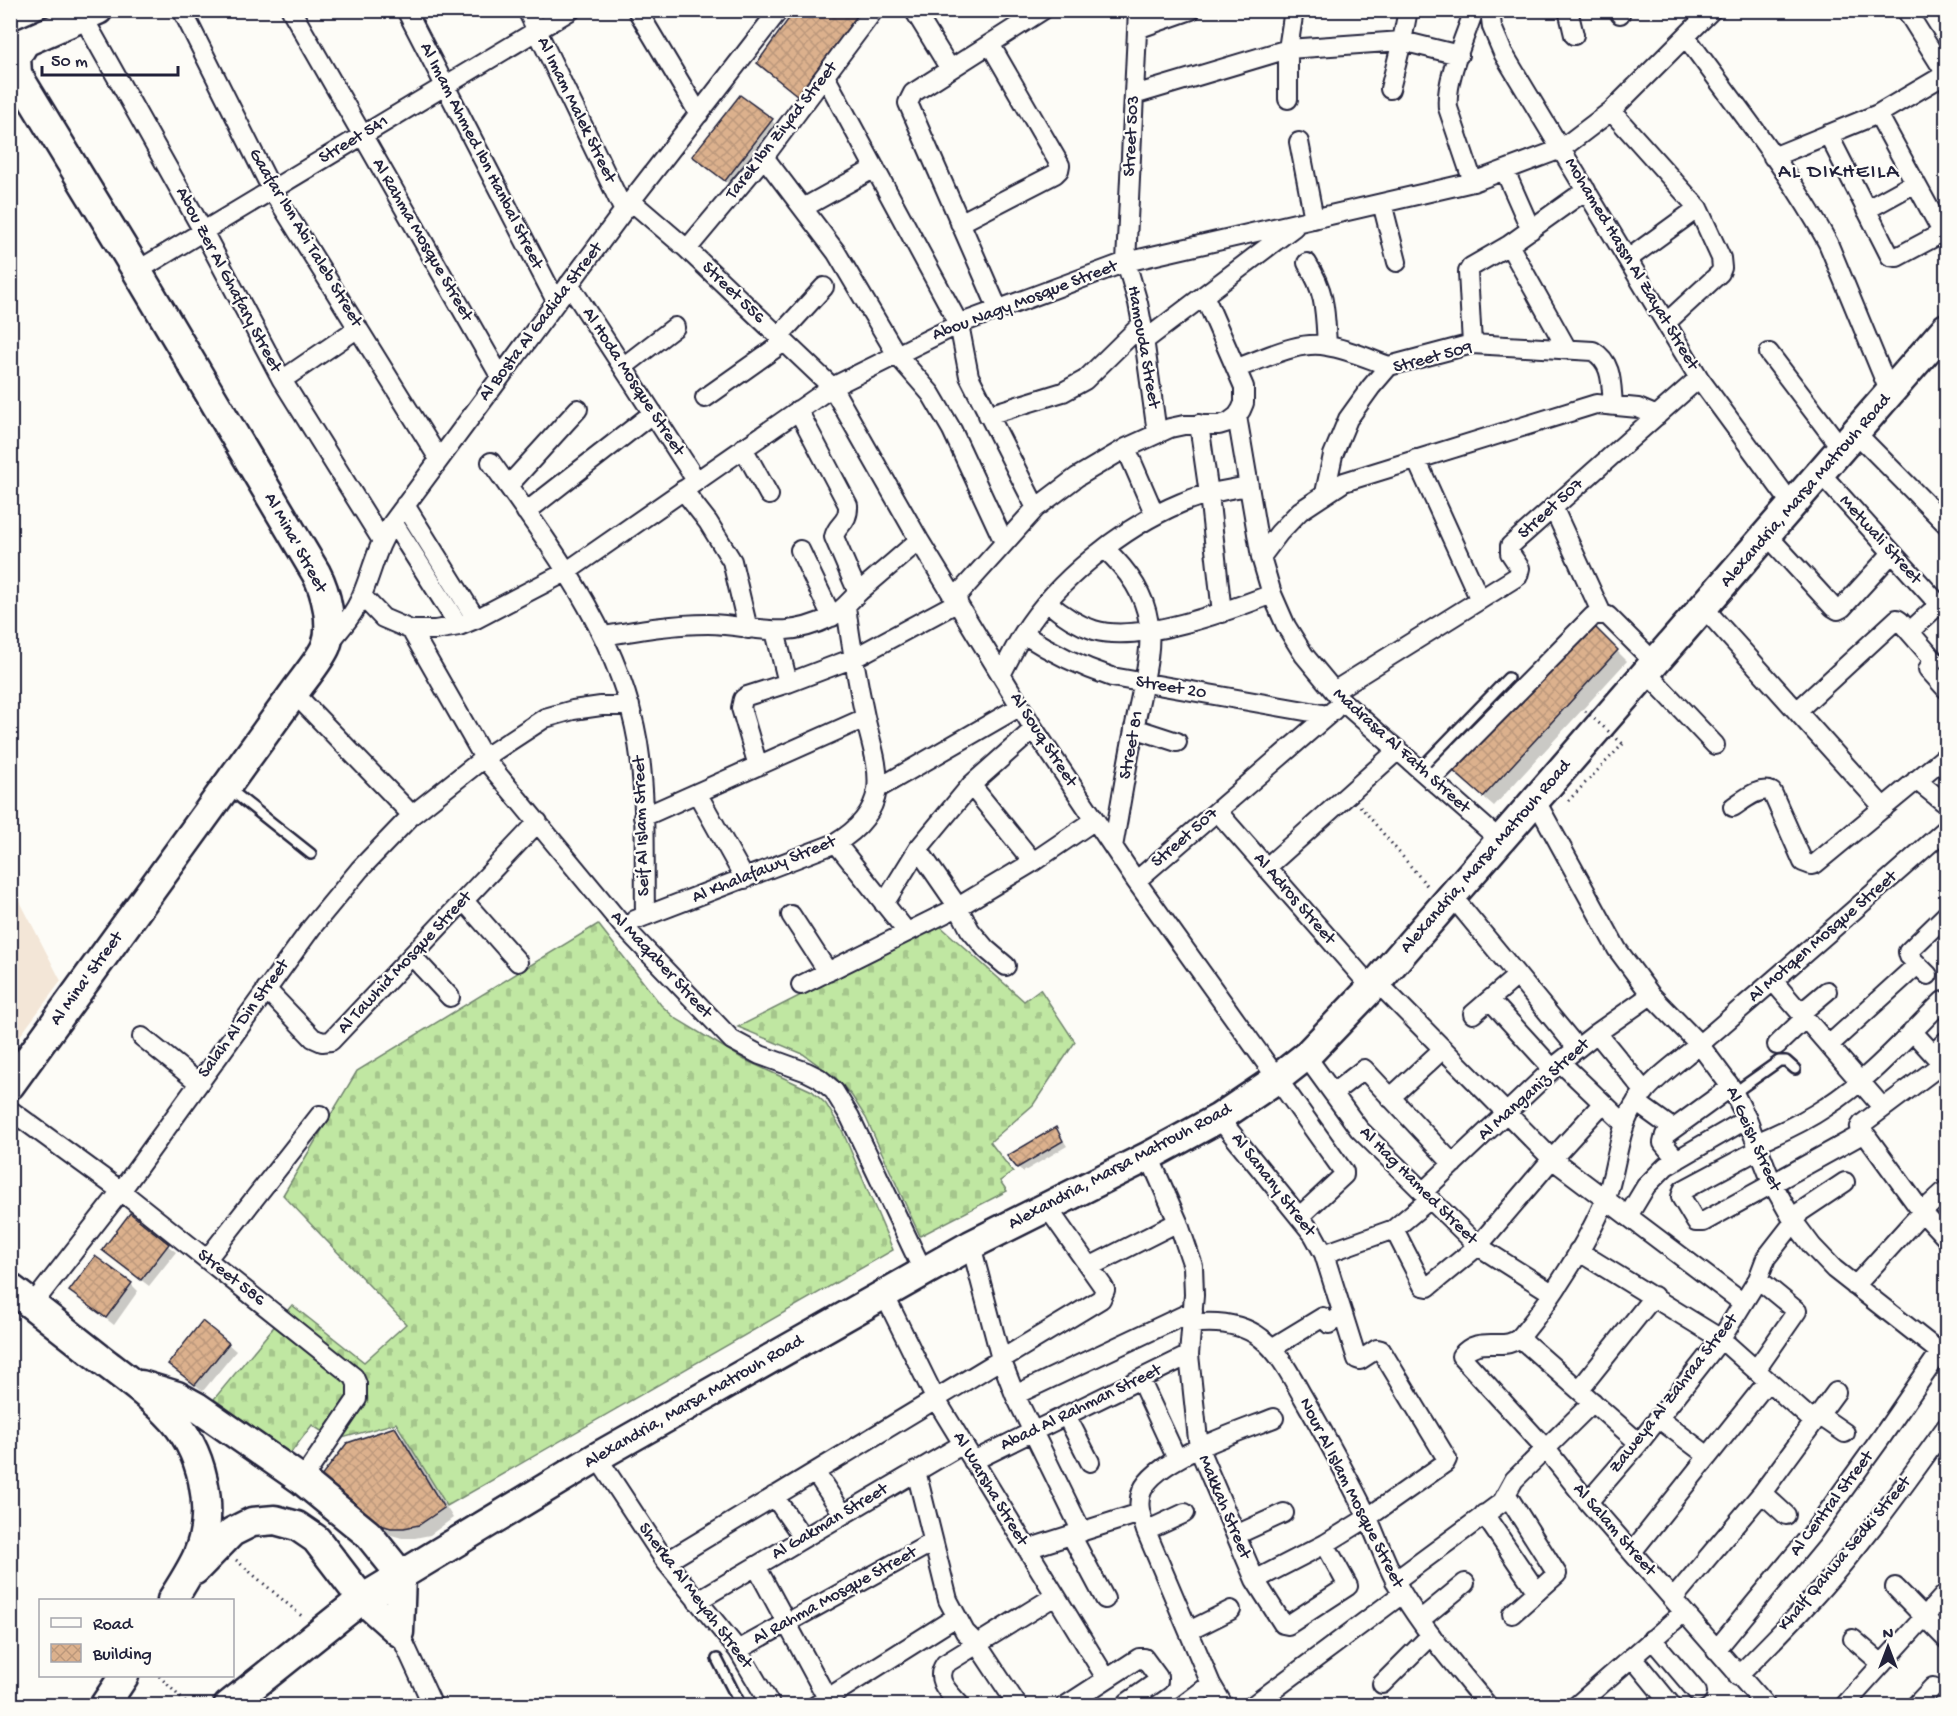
<svg xmlns="http://www.w3.org/2000/svg" width="1957" height="1716" viewBox="0 0 1957 1716" font-family="'Gochi Hand',sans-serif">
<style>
.built{fill:#f3e6d7}
.cemetery{fill:url(#cemetery-stones);stroke:#71846e;stroke-width:1.5}
.shadow{fill:#0003}
.building{fill:url(#building-cross-hatch);stroke:#22223b;stroke-width:1.5}
.lines{fill:none;stroke-linecap:round;stroke-linejoin:round}
.service-casing{stroke:#22223b;stroke-width:14}
.minor-casing{stroke:#22223b;stroke-width:22}
.primary-casing{stroke:#22223b;stroke-width:33}
.path{stroke:#22223b;stroke-width:3;stroke-dasharray:1.5 4.5;stroke-linecap:butt}
.service{stroke:#fdfcf7;stroke-width:9}
.minor{stroke:#fdfcf7;stroke-width:18}
.primary{stroke:#fdfcf7;stroke-width:28}
.path-bridge{stroke:#22223b;stroke-width:3;stroke-dasharray:1.5 4.5;stroke-linecap:butt}
.labels{text-anchor:middle;dominant-baseline:central;stroke-width:4.5;stroke-linejoin:round;paint-order:stroke}
.street-label{font-size:18px;fill:#22223b;stroke:#fdfcf7}
.quarter-label{font-size:21px;letter-spacing:1.5px;fill:#22223b;stroke:#fdfcf7}
</style>
<defs>
<pattern id="cemetery-stones" width="16" height="16" patternUnits="userSpaceOnUse" patternTransform="scale(1.5)"><rect width="16" height="16" fill="#c0e7a2"/><path d="M2 7V4a2 2 0 0 1 4 0v3zM10 15v-3a2 2 0 0 1 4 0v3z" fill="#a5c68c"/></pattern>
<pattern id="building-cross-hatch" width="8" height="8" patternUnits="userSpaceOnUse" patternTransform="scale(1.5)"><rect width="8" height="8" fill="#dcb18d"/><path d="M0 0l8 8M0 8l8-8" fill="none" stroke="#bc987b"/></pattern>
</defs>
<rect width="100%" height="100%" fill="#fdfcf7"/>
<filter id="ink" filterUnits="userSpaceOnUse"><feTurbulence type="fractalNoise" baseFrequency=".0167" numOctaves="2"/><feDisplacementMap in="SourceGraphic" scale="12" xChannelSelector="R" yChannelSelector="G"/><feConvolveMatrix kernelMatrix="1 2 1 2 8 2 1 2 1" color-interpolation-filters="sRGB"/></filter>
<g filter="url(#ink)">
<path class="built" d="M 11,884 L 61,981 L 11,1048 Z"/>
<path class="cemetery" d="M 598,924 L 661,1005 L 675,1018 L 745,1060 L 812,1091 L 826,1104 L 842,1130 L 893,1250 L 447,1506 L 396,1423 L 335,1440 L 312,1425 L 290,1454 L 214,1399 L 292,1305 L 364,1362 L 406,1324 L 283,1195 L 357,1071 Z
M 939,925 L 1024,1001 L 1040,989 L 1075,1042 L 1033,1105 L 990,1142 L 1013,1172 L 1000,1181 L 1007,1191 L 920,1236 L 866,1118 L 852,1096 L 836,1078 L 803,1054 L 738,1027 Z"/>
<path class="shadow" d="M 880,10 L 808,105 L 759,63 Z
M 772,121 L 779,128 L 733,187 L 694,156 Z
M 1591,625 L 1627,661 L 1494,806 L 1464,780 Z
M 1056,1129 L 1067,1146 L 1023,1172 L 1018,1167 Z
M 130,1216 L 176,1252 L 149,1286 L 111,1257 Z
M 131,1284 L 138,1291 L 114,1325 L 71,1291 Z
M 228,1344 L 236,1351 L 203,1391 L 178,1371 Z
M 395,1429 L 405,1439 L 453,1518 L 430,1535 L 415,1538 L 402,1538 L 388,1534 L 329,1492 Z"/>
<path class="building" d="M 795,10 L 863,10 L 798,96 L 757,63 Z
M 740,95 L 773,119 L 725,181 L 692,156 Z
M 1591,623 L 1618,650 L 1483,797 L 1452,770 Z
M 1056,1127 L 1063,1141 L 1017,1168 L 1007,1156 Z
M 130,1213 L 169,1244 L 141,1280 L 102,1250 Z
M 95,1256 L 132,1283 L 106,1318 L 69,1291 Z
M 202,1321 L 229,1343 L 195,1385 L 168,1364 Z
M 395,1427 L 444,1508 L 419,1525 L 404,1528 L 391,1528 L 377,1524 L 317,1482 L 347,1443 Z"/>
<g class="lines">
<defs>
<path id="service" d="M 1420,769 L 1508,678
M 228,788 L 311,854
M 1734,1093 L 1779,1061 L 1786,1061 L 1795,1069
M 717,1659 L 741,1706"/>
<path id="minor" d="M 182,10 L 272,190 L 439,459
M 291,10 L 500,376
M 406,10 L 556,301
M 527,10 L 624,211
M 637,10 L 699,114
M 914,10 L 950,69
M 1138,10 L 1126,262 L 1138,303 L 1142,324 L 1157,433
M 1490,10 L 1492,27 L 1503,53 L 1699,378 L 1793,506
M 1568,10 L 1574,35
M 1620,10 L 1620,14
M 1906,10 L 1946,74
M 83,17 L 203,231 L 282,380 L 381,539
M 1137,29 L 1191,10
M 1686,37 C 1734,103 1790,172 1828,243 L 1890,393
M 825,76 L 959,324 L 969,376 L 1036,508
M 1390,89 L 1402,41 L 1408,10
M 1134,95 L 1288,49 L 1402,41 L 1459,55
M 1288,99 L 1288,49 L 1294,10
M 1611,111 L 1698,208 L 1721,258 L 1722,268 L 1720,273 L 1667,322
M 1878,114 L 1946,239
M 1828,134 L 1890,256 L 1897,257 L 1942,233
M 1299,142 L 1314,219
M 764,157 L 836,252 L 897,355 L 931,394 L 952,430 L 1004,542
M 1773,157 L 1878,114 L 1946,74
M 1505,171 L 1531,230
M 1473,182 L 1448,108 C 1445,79 1465,38 1474,10
M 631,201 L 687,249 L 832,387 L 919,540 L 1034,729 L 1136,881 L 1344,1172 L 1344,1175 L 1300,1216
M 1382,203 L 1397,262
M 803,208 L 875,168
M 1866,210 L 1915,183
M 960,223 L 1055,174 L 1059,170 L 1060,165 L 990,44
M 1509,245 L 1567,349
M 687,249 L 764,157 L 874,10
M 1628,259 L 1698,208
M 1307,263 C 1326,293 1325,311 1327,346
M 137,271 L 571,10
M 569,284 L 696,480
M 998,309 L 908,103 L 913,93 L 1043,10
M 779,336 L 824,287
M 1144,341 L 1294,227
M 1472,344 L 1468,272 L 1471,267 L 1509,245 L 1586,190
M 1769,353 L 1842,449
M 623,367 L 675,327
M 1237,368 C 1264,359 1298,340 1327,346 C 1348,349 1369,359 1389,366
M 282,380 L 358,328
M 705,398 L 784,342
M 798,410 L 848,505 C 849,524 837,523 834,537 L 858,593
M 988,415 L 1063,392 L 1085,380 L 1142,324
M 1237,416 L 1261,557 L 1272,594 L 1286,626 L 1304,655 L 1343,702 L 1501,841
M 1199,424 L 1209,494 L 1222,613
M 1856,433 L 1946,524
M 743,448 L 769,495
M 1126,448 L 1155,515
M 1416,459 L 1480,600
M 491,462 C 552,548 620,636 638,743 C 647,800 644,859 645,916
M 1821,474 L 1935,600 L 1935,608 L 1910,631
M 508,486 L 578,409
M 683,490 L 708,522 L 732,561 L 748,629
M 1325,493 L 1333,455 L 1348,419 L 1371,387 L 1389,366 L 1472,344 L 1593,351 C 1613,363 1611,384 1613,405
M 405,505 L 476,619
M 1553,507 L 1602,614
M 526,512 L 653,413
M 393,522 L 459,626
M 1767,535 L 1833,607 L 1838,610 L 1842,608 L 1892,553
M 1105,549 C 1171,610 1148,653 1134,730 C 1126,769 1120,808 1113,847
M 800,550 L 832,617
M 1261,557 L 1279,533 L 1300,511 L 1344,482 L 1596,404 L 1638,408 L 1657,416
M 362,596 L 383,618 L 411,630 L 435,630 L 459,626 L 476,619 L 566,572 L 832,387 L 959,324 L 1126,262 L 1473,182 L 1561,149 L 1611,111 L 1712,10
M 955,598 L 1036,508 L 1077,477 L 1126,448 L 1170,428 L 1184,425 L 1219,425 L 1229,422 L 1237,416 L 1241,410 L 1244,403 L 1244,387 L 1204,295
M 1047,602 C 1061,614 1075,624 1094,630 C 1139,644 1228,611 1272,594
M 1704,608 L 1884,808
M 411,630 L 484,758 L 622,925 L 732,1040 L 760,1055 L 807,1072 L 819,1078 L 834,1091 L 850,1117 L 923,1271
M 775,631 L 788,683
M 1023,634 C 1051,652 1079,666 1112,677 L 1328,715
M 604,636 C 639,630 672,624 708,624 C 756,625 781,641 829,618 C 842,612 850,600 860,591 C 880,574 900,557 919,540
M 328,644 C 341,629 355,613 362,595 C 373,569 377,545 393,522 L 631,201 L 779,10
M 1648,674 L 1715,745
M 1001,675 C 1008,661 1015,647 1023,634 C 1056,581 1123,527 1181,503 C 1202,494 1225,490 1248,486
M 1334,691 L 1518,576 L 1520,568 L 1510,553 L 1510,546 L 1699,378
M 294,693 L 412,815
M 1797,711 L 1897,619 L 1900,621 L 1934,660 L 1928,669 L 1946,689
M 1134,728 L 1177,742
M 758,766 L 741,708 L 743,699 L 747,696 L 788,683 L 854,658 L 958,602
M 1431,780 L 1593,616 L 1602,614 L 1608,616 L 1656,664
M 1916,780 L 1946,804
M 971,785 L 1033,862
M 877,789 L 1019,707
M 697,793 L 745,879
M 1536,801 L 1617,949 L 1651,995 L 1699,1044 L 1731,1087 L 1747,1119 L 1772,1183 L 1794,1222 L 1812,1246 L 1834,1269 L 1946,1357
M 1733,807 C 1744,800 1759,786 1772,792 L 1803,862 L 1811,865 L 1815,864 L 1946,756
M 1217,811 L 1372,988
M 643,817 L 865,718
M 836,843 L 907,932
M 918,849 L 958,907 L 970,930 L 986,949 L 1006,966
M 1266,868 L 1398,750
M 1136,881 L 1334,710
M 1452,896 L 1577,1048
M 464,901 L 518,962
M 884,904 L 918,849 L 971,785 L 1034,729
M 791,915 L 828,972
M 635,920 L 836,843 C 856,831 873,815 877,790 C 880,766 870,740 865,717 C 857,680 851,643 846,607
M 412,956 L 450,997
M 1928,975 L 1909,956 L 1908,952 L 1946,915
M 1773,981 L 1883,1108
M 1377,982 L 1552,1159 L 1743,1303
M 801,985 L 958,907 L 1033,862 L 1095,820
M 266,989 L 313,1038 L 322,1042 L 331,1041 L 538,822
M 1490,1000 L 1553,1069
M 1801,1013 L 1827,991
M 1473,1014 L 1517,976
M 1912,1031 L 1946,1068
M 1597,1033 L 1645,1092
M 142,1037 L 199,1083
M 1777,1045 L 1805,1018
M 1829,1045 L 1917,965
M 1933,1054 L 1946,1041
M 1306,1056 L 1359,1129 L 1478,1246 L 1552,1293
M 1560,1062 L 1625,1124
M 1942,1064 L 1862,1124 L 1860,1127 L 1922,1212 L 1946,1238
M 1333,1093 L 1364,1069 L 1453,1164
M 1390,1098 L 1443,1049
M 1636,1102 L 1672,1128
M 10,1110 L 121,1191 L 354,1377 L 357,1384 L 357,1399 L 302,1480
M 1219,1118 L 1313,1234 L 1324,1254 L 1357,1359 L 1360,1360 L 1377,1349 L 1381,1350 L 1447,1459 L 1445,1463 L 1367,1518 L 1325,1544 L 1255,1580
M 1756,1143 C 1780,1133 1804,1122 1826,1107 C 1870,1079 1906,1037 1943,1001
M 1758,1150 L 1683,1190 L 1681,1197 L 1696,1222 L 1703,1222 L 1864,1133
M 1149,1156 L 1178,1222 L 1193,1266 L 1194,1295 L 1189,1355 L 1199,1449 L 1255,1580 L 1283,1624 L 1288,1625 L 1348,1586 L 1325,1544
M 1677,1160 L 1663,1143 L 1665,1135 L 1731,1087
M 1423,1192 L 1560,1062 L 1597,1033 L 1651,995
M 1628,1216 L 1646,1186 L 1666,1166 L 1747,1119
M 1394,1229 L 1423,1286 L 1428,1287 L 1478,1246 L 1552,1159 L 1603,1103
M 971,1245 L 1001,1359 L 1015,1395 L 1082,1532
M 1578,1251 L 1721,1339 L 1814,1422
M 1324,1254 L 1394,1229 L 1430,1199
M 207,1259 L 320,1115
M 1091,1266 L 1178,1222
M 1855,1286 L 1922,1212 L 1946,1190
M 884,1294 L 935,1398 L 1106,1678
M 32,1305 L 121,1191 L 312,927 L 360,869 L 412,815 L 484,758 L 545,718 L 573,710 L 601,706 L 630,706
M 1191,1324 C 1216,1321 1241,1323 1261,1338 C 1280,1353 1291,1376 1303,1397 C 1326,1437 1348,1477 1368,1518 C 1379,1543 1388,1570 1402,1593 C 1426,1633 1458,1669 1488,1706
M 1520,1338 L 1639,1443
M 1272,1348 L 1323,1317 L 1329,1324 L 1343,1314
M 1756,1370 L 1797,1311 L 1758,1279
M 1140,1379 L 1177,1459
M 1579,1390 L 1654,1296
M 1015,1395 L 1193,1311
M 1066,1415 L 1090,1462
M 1819,1415 L 1845,1433
M 1658,1418 L 1708,1456
M 597,1457 L 666,1562 L 738,1650 L 771,1706
M 973,1461 L 1189,1355
M 916,1471 L 948,1600 L 965,1632 L 977,1644 L 1018,1706
M 815,1472 L 843,1514
M 1762,1493 L 1786,1515
M 1507,1495 L 1557,1574 L 1512,1614
M 774,1496 L 803,1538
M 1588,1502 L 1639,1443 L 1721,1339 L 1758,1279 L 1766,1258 L 1794,1222 L 1800,1212 L 1845,1182
M 1484,1514 L 1537,1592
M 1146,1531 L 1185,1513
M 1071,1535 L 1105,1599
M 1236,1535 L 1284,1513
M 1027,1549 L 1140,1513
M 1632,1552 L 1768,1381
M 666,1562 L 1101,1299 L 1105,1290 L 1102,1285 L 1047,1207
M 756,1566 L 827,1698
M 1395,1581 L 1502,1502 L 1514,1480 L 1593,1402
M 1895,1587 L 1946,1639
M 1673,1599 L 1762,1493 L 1836,1392
M 697,1601 L 963,1444
M 1420,1620 L 1465,1583
M 1189,1631 L 1231,1610
M 399,1632 L 433,1706
M 1652,1639 L 1697,1692
M 1853,1639 L 1882,1664
M 738,1650 L 933,1542
M 1716,1650 L 1811,1535 L 1881,1438 L 1940,1352
M 1632,1657 L 1672,1706
M 1738,1676 C 1761,1653 1784,1630 1805,1607 C 1857,1551 1902,1489 1946,1427
M 1382,1684 L 1431,1635
M 815,1706 L 956,1617
M 961,1706 C 951,1694 933,1681 945,1664 L 1055,1596
M 1065,1706 L 1139,1658 L 1144,1658 L 1158,1677 L 1158,1681 L 1128,1702
M 1182,1706 L 1211,1684
M 1224,1706 L 1211,1684 L 1146,1531 C 1142,1518 1136,1505 1142,1491 C 1156,1458 1241,1431 1274,1418
M 1252,1706 L 1402,1594
M 1576,1706 L 1684,1612
M 1766,1706 L 1588,1502 L 1546,1449 L 1461,1356 C 1481,1332 1505,1355 1522,1335 C 1550,1301 1588,1242 1605,1200 C 1618,1169 1616,1130 1637,1101 C 1650,1083 1669,1069 1686,1055 C 1704,1041 1721,1026 1738,1011 C 1808,951 1877,890 1946,829
M 1844,1706 L 1946,1593
M 1915,1706 L 1933,1687"/>
<path id="primary" d="M 10,1085 L 294,693 C 302,681 321,659 326,646 C 334,625 326,592 316,573 L 137,271 L 17,74 L 16,57 L 25,42 L 98,10
M 10,1288 C 43,1313 75,1339 107,1364 C 128,1380 149,1395 167,1413 C 203,1448 217,1510 197,1557 C 190,1572 181,1586 172,1600
M 141,1385 L 177,1396 L 197,1407 L 302,1480 L 368,1534 L 401,1575 L 399,1632
M 195,1570 L 232,1532 L 252,1522 L 275,1520 L 297,1526 L 316,1539 L 362,1599 L 399,1632
M 104,1706 L 124,1676
M 228,1706 L 362,1599 L 597,1457 L 971,1245 L 1149,1156 L 1219,1118 L 1278,1078 L 1306,1056 L 1377,982 L 1946,328"/>
</defs>
<use href="#service" class="service-casing"/>
<use href="#minor" class="minor-casing"/>
<use href="#primary" class="primary-casing"/>
<path class="path" d="M 1568,801 L 1623,744
M 1360,806 L 1429,888
M 236,1560 L 304,1618
M 159,1676 L 189,1706"/>
<use href="#service" class="service"/>
<use href="#minor" class="minor"/>
<use href="#primary" class="primary"/>
<path class="path-bridge" d="M 1585,711 L 1623,744"/>
</g>
</g>
<g class="labels">
<g class="street-label">
<text transform="translate(576 110) rotate(64)">Al Imam Malek Street</text>
<text transform="translate(782 131) rotate(-52)">Tarek Ibn Ziyad Street</text>
<text transform="translate(1132 136) rotate(-87)">Street 503</text>
<text transform="translate(354 140) rotate(-31)">Street 541</text>
<text transform="translate(481 156) rotate(63)">Al Imam Ahmed Ibn Hanbal Street</text>
<text transform="translate(305 238) rotate(59)">Gaafar Ibn Abi Taleb Street</text>
<text transform="translate(422 240) rotate(60)">Al Rahma Mosque Street</text>
<text transform="translate(1631 264) rotate(59)">Mohamed Hassn Al Zayat Street</text>
<text transform="translate(228 280) rotate(62)">Abou Zer Al Ghafary Street</text>
<text transform="translate(733 293) rotate(44)">Street 556</text>
<text transform="translate(1025 301) rotate(-21)">Abou Nagy Mosque Street</text>
<text transform="translate(541 322) rotate(-53)">Al Bosta Al Gadida Street</text>
<text transform="translate(1143 347) rotate(80)">Hamouda Street</text>
<text transform="translate(1433 358) rotate(-15)">Street 509</text>
<text transform="translate(633 382) rotate(57)">Al Hoda Mosque Street</text>
<text transform="translate(1806 491) rotate(-49)">Alexandria, Marsa Matrouh Road</text>
<text transform="translate(1551 509) rotate(-42)">Street 507</text>
<text transform="translate(1880 540) rotate(48)">Metwali Street</text>
<text transform="translate(295 543) rotate(61)">Al Mina' Street</text>
<text transform="translate(1171 688) rotate(10)">Street 20</text>
<text transform="translate(1043 740) rotate(57)">Al Souq Street</text>
<text transform="translate(1132 745) rotate(-79)">Street 81</text>
<text transform="translate(1401 751) rotate(42)">Madrasa Al Fath Street</text>
<text transform="translate(642 826) rotate(-92)">Seif Al Islam Street</text>
<text transform="translate(1185 838) rotate(-41)">Street 507</text>
<text transform="translate(1486 857) rotate(-49)">Alexandria, Marsa Matrouh Road</text>
<text transform="translate(764 870) rotate(-22)">Al Khalafawy Street</text>
<text transform="translate(1294 899) rotate(49)">Al Adros Street</text>
<text transform="translate(1823 937) rotate(-41)">Al Motqen Mosque Street</text>
<text transform="translate(405 963) rotate(-47)">Al Tawhid Mosque Street</text>
<text transform="translate(661 965) rotate(47)">Al Maqaber Street</text>
<text transform="translate(87 979) rotate(-54)">Al Mina' Street</text>
<text transform="translate(244 1019) rotate(-54)">Salah Al Din Street</text>
<text transform="translate(1534 1090) rotate(-42)">Al Manganiz Street</text>
<text transform="translate(1753 1139) rotate(66)">Al Geish Street</text>
<text transform="translate(1120 1167) rotate(-28)">Alexandria, Marsa Matrouh Road</text>
<text transform="translate(1273 1185) rotate(52)">Al Sanany Street</text>
<text transform="translate(1418 1186) rotate(45)">Al Hag Hamed Street</text>
<text transform="translate(231 1278) rotate(38)">Street 586</text>
<text transform="translate(1674 1394) rotate(-52)">Zaweya Al Zahraa Street</text>
<text transform="translate(694 1402) rotate(-30)">Alexandria, Marsa Matrouh Road</text>
<text transform="translate(1081 1408) rotate(-26)">Abad Al Rahman Street</text>
<text transform="translate(990 1489) rotate(59)">Al Warsha Street</text>
<text transform="translate(1351 1493) rotate(63)">Nour Al Islam Mosque Street</text>
<text transform="translate(1832 1504) rotate(-53)">Al Central Street</text>
<text transform="translate(1224 1507) rotate(67)">Makkah Street</text>
<text transform="translate(830 1522) rotate(-31)">Al Gakman Street</text>
<text transform="translate(1614 1530) rotate(49)">Al Salam Street</text>
<text transform="translate(1845 1554) rotate(-50)">Khalf Qahwa Sedki Street</text>
<text transform="translate(695 1596) rotate(53)">Sherka Al Meyah Street</text>
<text transform="translate(835 1596) rotate(-29)">Al Rahma Mosque Street</text>
</g>
<g class="quarter-label">
<text x="1839" y="173">AL DIKHEILA</text>
</g>
</g>
<rect width="1957" height="1716" fill="none" stroke="#fdfcf7" stroke-width="36"/>
<rect x="18" y="18" width="1921" height="1680" fill="none" stroke="#22223b" stroke-width="2" filter="url(#ink)"/>
<rect x="39" y="1599" width="195" height="78" fill="#fdfcf7" stroke="#a5a5ac" stroke-width="1.5"/>
<rect x="51" y="1618" width="30" height="9" fill="#fdfcf7" stroke="#a5a5ac" stroke-width="1.5"/>
<text x="93" y="1629" font-size="18" fill="#22223b">Road</text>
<rect x="51" y="1644" width="30" height="18" fill="url(#building-cross-hatch)" stroke="#a5a5ac" stroke-width="1.5"/>
<text x="93" y="1659" font-size="18" fill="#22223b">Building</text>
<g transform="translate(1888 1647)" stroke="#fdfcf7" stroke-width="4.5" paint-order="stroke">
<path d="M0-4.5L10 22L0 15L-10 22Z" fill="#22223b"/>
<text y="-9" font-size="16" font-weight="bold" text-anchor="middle" fill="#22223b">N</text>
</g>
<path d="M42 66v9h136v-9" fill="none" stroke="#22223b" stroke-width="3"/>
<text x="51" y="66" font-size="18" fill="#22223b" stroke="#fdfcf7" stroke-width="4.5" paint-order="stroke">50 m</text>
</svg>
